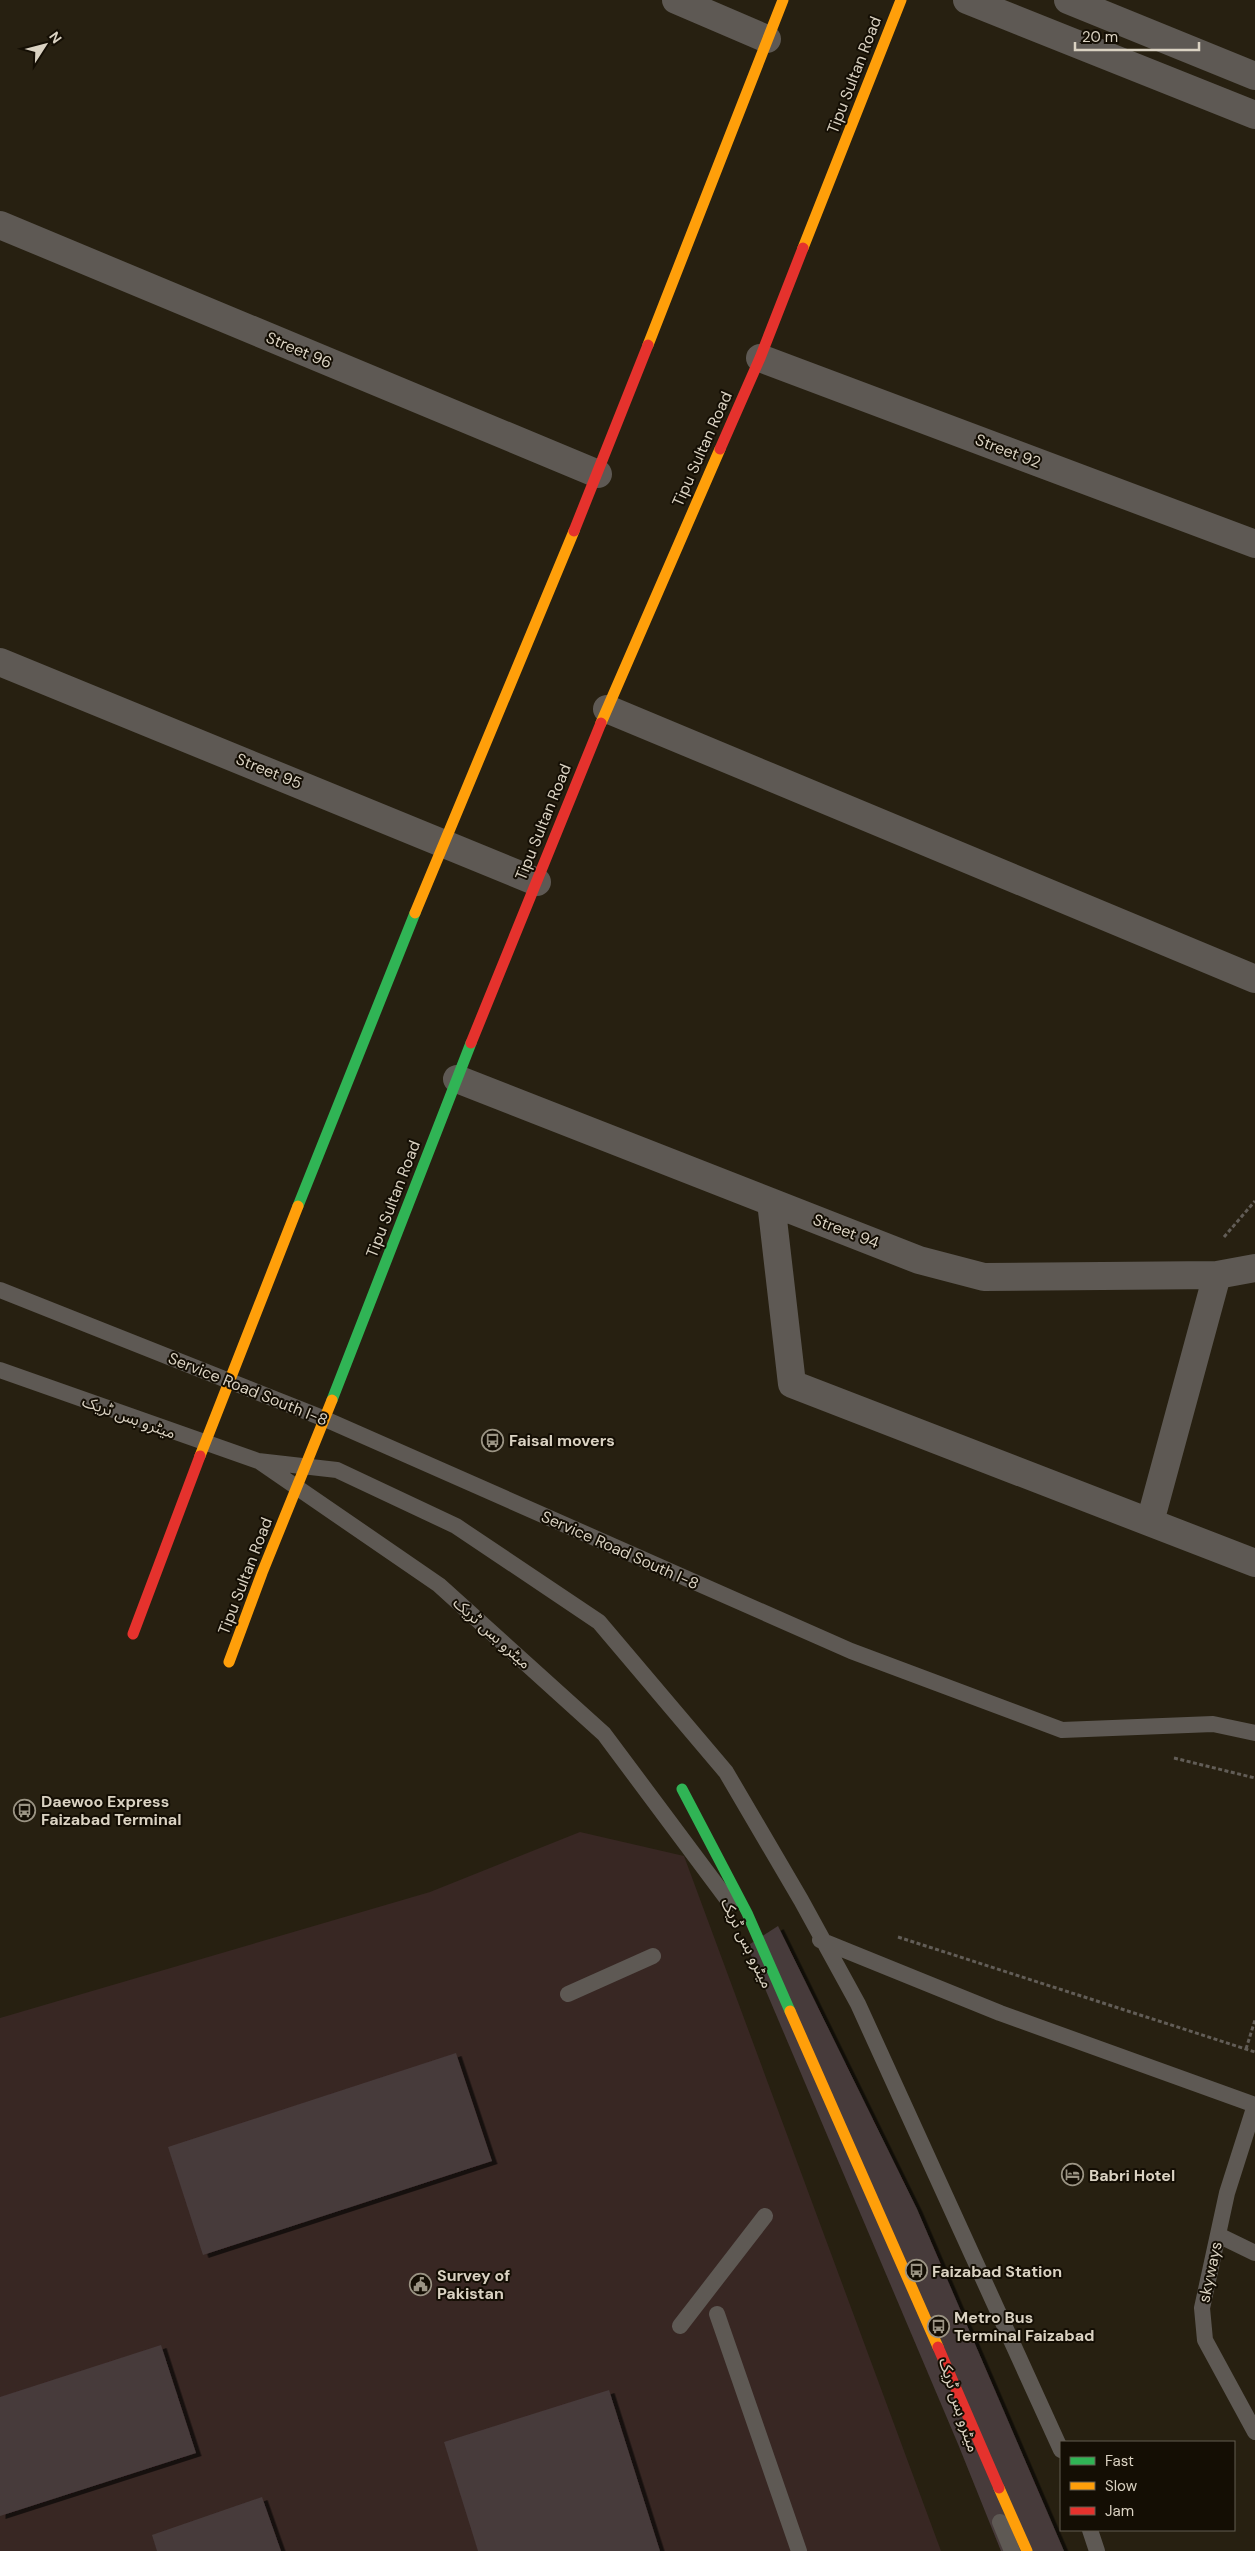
<svg xmlns="http://www.w3.org/2000/svg" width="1255" height="2551" viewBox="0 0 1255 2551" font-family="'DM Sans','Noto Sans Arabic',sans-serif">
<style>
.commercial{fill:#382723}
.building{fill:#473a3b;filter:url(#shadow)}
.lines{fill:none;stroke-linecap:round;stroke-linejoin:round}
.path{stroke:#625d57;stroke-width:3;stroke-dasharray:4 2.5;stroke-linecap:butt}
.lane{stroke:#5e5954;stroke-width:16}
.street{stroke:#5e5954;stroke-width:28}
.fast{stroke:#30b455;stroke-width:11}
.slow{stroke:#ff9f0a;stroke-width:11}
.jam{stroke:#e5322d;stroke-width:11}
.labels{text-anchor:middle;dominant-baseline:central;stroke-width:4;stroke-linejoin:round;paint-order:stroke}
.street-label{font-size:16px;fill:#dad2c2;stroke:#140e04}
.poi-label{font-size:16px;font-weight:bold;fill:#dad2c2;stroke:#140e04;text-anchor:start}
</style>
<defs>
<filter id="shadow"><feDropShadow dx="5.5" dy="3" stdDeviation="0" flood-color="#0009"/></filter>
</defs>
<rect width="100%" height="100%" fill="#272011"/>
<path class="commercial" d="M 580,1832 L 684,1856 L 941,2551 L 0,2551 L 0,2018 L 430,1892 Z"/>
<path class="building" d="M 778,1926 L 917,2209 L 1064,2551 L 1001,2551 L 958,2444 L 747,1946 Z
M 456,2053 L 492,2161 L 203,2255 L 168,2147 Z
M 161,2345 L 196,2453 L 0,2516 L 0,2397 Z
M 609,2390 L 660,2551 L 478,2551 L 444,2442 Z
M 262,2497 L 281,2551 L 157,2551 L 152,2535 Z"/>
<g class="lines">
<path class="path" d="M 1224,1237 L 1255,1201
M 1174,1758 L 1255,1778
M 898,1937 L 1255,2052
M 1246,2049 L 1255,2020"/>
<path class="lane" d="M 0,1290 L 325,1419 L 851,1651 L 1062,1730 L 1213,1724 L 1255,1733
M 0,1370 L 258,1461 L 337,1470 L 456,1526 L 599,1622 L 726,1772 L 801,1900 L 858,2004 L 1061,2450
M 260,1462 L 439,1585 L 604,1734 L 730,1903
M 820,1940 L 1000,2013 L 1255,2105
M 568,1994 L 653,1956
M 1255,2105 L 1227,2193 L 1202,2308 L 1205,2340 L 1255,2432
M 1218,2235 L 1255,2253
M 717,2314 L 799,2551
M 680,2326 L 765,2216
M 1000,2522 L 1012,2551
M 1090,2530 L 1097,2551"/>
<path class="street" d="M 676,0 L 767,39
M 967,0 L 1255,115
M 1068,0 L 1255,76
M 0,225 L 598,474
M 760,358 L 1255,544
M 0,662 L 537,882
M 607,709 L 1255,979
M 457,1079 L 919,1260 L 984,1277 L 1217,1275 L 1255,1268
M 771,1202 L 792,1384 L 1255,1563
M 1150,1522 L 1217,1275"/>
<path class="fast" d="M 298,1206 L 415,913
M 332,1400 L 471,1043
M 682,1789 L 747,1913 L 790,2011"/>
<path class="slow" d="M 803,248 L 901,0
M 648,345 L 783,0
M 601,723 L 720,449
M 415,913 L 574,531
M 200,1456 L 298,1206
M 229,1662 L 262,1573 L 332,1400
M 790,2011 L 938,2347
M 999,2488 L 1027,2551"/>
<path class="jam" d="M 720,449 L 760,358 L 803,248
M 574,531 L 648,345
M 471,1043 L 601,723
M 133,1634 L 200,1456
M 938,2347 L 999,2488"/>
</g>
<defs>
<symbol id="bus-ring" viewBox="-11 -11 22 22"><circle r="9.5" fill="#140e04" stroke="#9b9484" stroke-width="1.5"/><path d="M-5-6H5V4H4V6H2V4H-2V6H-4V4H-5ZM-3.5-4V0h7V-4ZM-3.5 1.2v1.5H-2V1.2ZM2 1.2v1.5H3.5V1.2Z" fill="#9b9484"/></symbol>
<symbol id="hotel-ring" viewBox="-11 -11 22 22"><circle r="9.5" fill="#140e04" stroke="#9b9484" stroke-width="1.5"/><path d="M-6-4.5h1.5V1H6V5H4.5V3h-9V5H-6ZM-4 0a1.8 1.8 0 1 1 3.6 0ZM.5 0V-2.5h3Q6-2.5 6 0Z" fill="#9b9484"/></symbol>
<symbol id="civic-ring" viewBox="-11 -11 22 22"><circle r="9.5" fill="#140e04" stroke="#9b9484" stroke-width="1.5"/><path d="M-.6-6.5H3V-4.5H.6V-3L4-1V1h2V6H-6V1h2V-1L-.6-3ZM-1.2 2.5V6h2.4V2.5Z" fill="#9b9484"/></symbol>
</defs>
<g fill-rule="evenodd">
<use href="#bus-ring" x="480" y="1428" width="25" height="25"/>
<use href="#bus-ring" x="12" y="1798" width="25" height="25"/>
<use href="#hotel-ring" x="1060" y="2162" width="25" height="25"/>
<use href="#bus-ring" x="904" y="2258" width="25" height="25"/>
<use href="#civic-ring" x="408" y="2272" width="25" height="25"/>
<use href="#bus-ring" x="926" y="2314" width="25" height="25"/>
</g>
<g class="labels">
<g class="street-label">
<text transform="translate(854 75) rotate(-69)">Tipu Sultan Road</text>
<text transform="translate(299 350) rotate(23)">Street 96</text>
<text transform="translate(702 449) rotate(-66)">Tipu Sultan Road</text>
<text transform="translate(1008 451) rotate(21)">Street 92</text>
<text transform="translate(269 771) rotate(22)">Street 95</text>
<text transform="translate(543 822) rotate(-68)">Tipu Sultan Road</text>
<text transform="translate(393 1199) rotate(-69)">Tipu Sultan Road</text>
<text transform="translate(846 1231) rotate(21)">Street 94</text>
<text transform="translate(248 1389) rotate(22)">Service Road South I-8</text>
<text transform="translate(129 1417) rotate(20)">میٹرو بس ٹریک</text>
<text transform="translate(620 1550) rotate(24)">Service Road South I-8</text>
<text transform="translate(245 1576) rotate(-69)">Tipu Sultan Road</text>
<text transform="translate(492 1633) rotate(42)">میٹرو بس ٹریک</text>
<text transform="translate(747 1943) rotate(64)">میٹرو بس ٹریک</text>
<text transform="translate(1210 2272) rotate(-78)">skyways</text>
<text transform="translate(959 2405) rotate(72)">میٹرو بس ٹریک</text>
</g>
<g class="poi-label">
<text x="509" y="1440">Faisal movers</text>
<text x="41" y="1801">Daewoo Express<tspan x="41" dy="18">Faizabad Terminal</tspan></text>
<text x="1089" y="2175">Babri Hotel</text>
<text x="932" y="2271">Faizabad Station</text>
<text x="437" y="2275">Survey of<tspan x="437" dy="18">Pakistan</tspan></text>
<text x="954" y="2317">Metro Bus<tspan x="954" dy="18">Terminal Faizabad</tspan></text>
</g>
</g>
<rect x="1060" y="2441" width="175" height="90" fill="#140e04" stroke="#635c50"/>
<rect x="1070" y="2457" width="25" height="8" fill="#30b455" stroke="#635c50"/>
<text x="1105" y="2466" font-size="15" fill="#dad2c2">Fast</text>
<rect x="1070" y="2482" width="25" height="8" fill="#ff9f0a" stroke="#635c50"/>
<text x="1105" y="2491" font-size="15" fill="#dad2c2">Slow</text>
<rect x="1070" y="2507" width="25" height="8" fill="#e5322d" stroke="#635c50"/>
<text x="1105" y="2516" font-size="15" fill="#dad2c2">Jam</text>
<g transform="translate(45 45) rotate(54)" stroke="#140e04" stroke-width="4" paint-order="stroke">
<path d="M0-4L9 19L0 12L-9 19Z" fill="#dad2c2"/>
<text y="-8" font-size="14" font-weight="bold" text-anchor="middle" fill="#dad2c2">N</text>
</g>
<path d="M1075 42v8h124v-8" fill="none" stroke="#dad2c2" stroke-width="2.5"/>
<text x="1082" y="42" font-size="15" fill="#dad2c2" stroke="#140e04" stroke-width="4" paint-order="stroke">20 m</text>
</svg>
